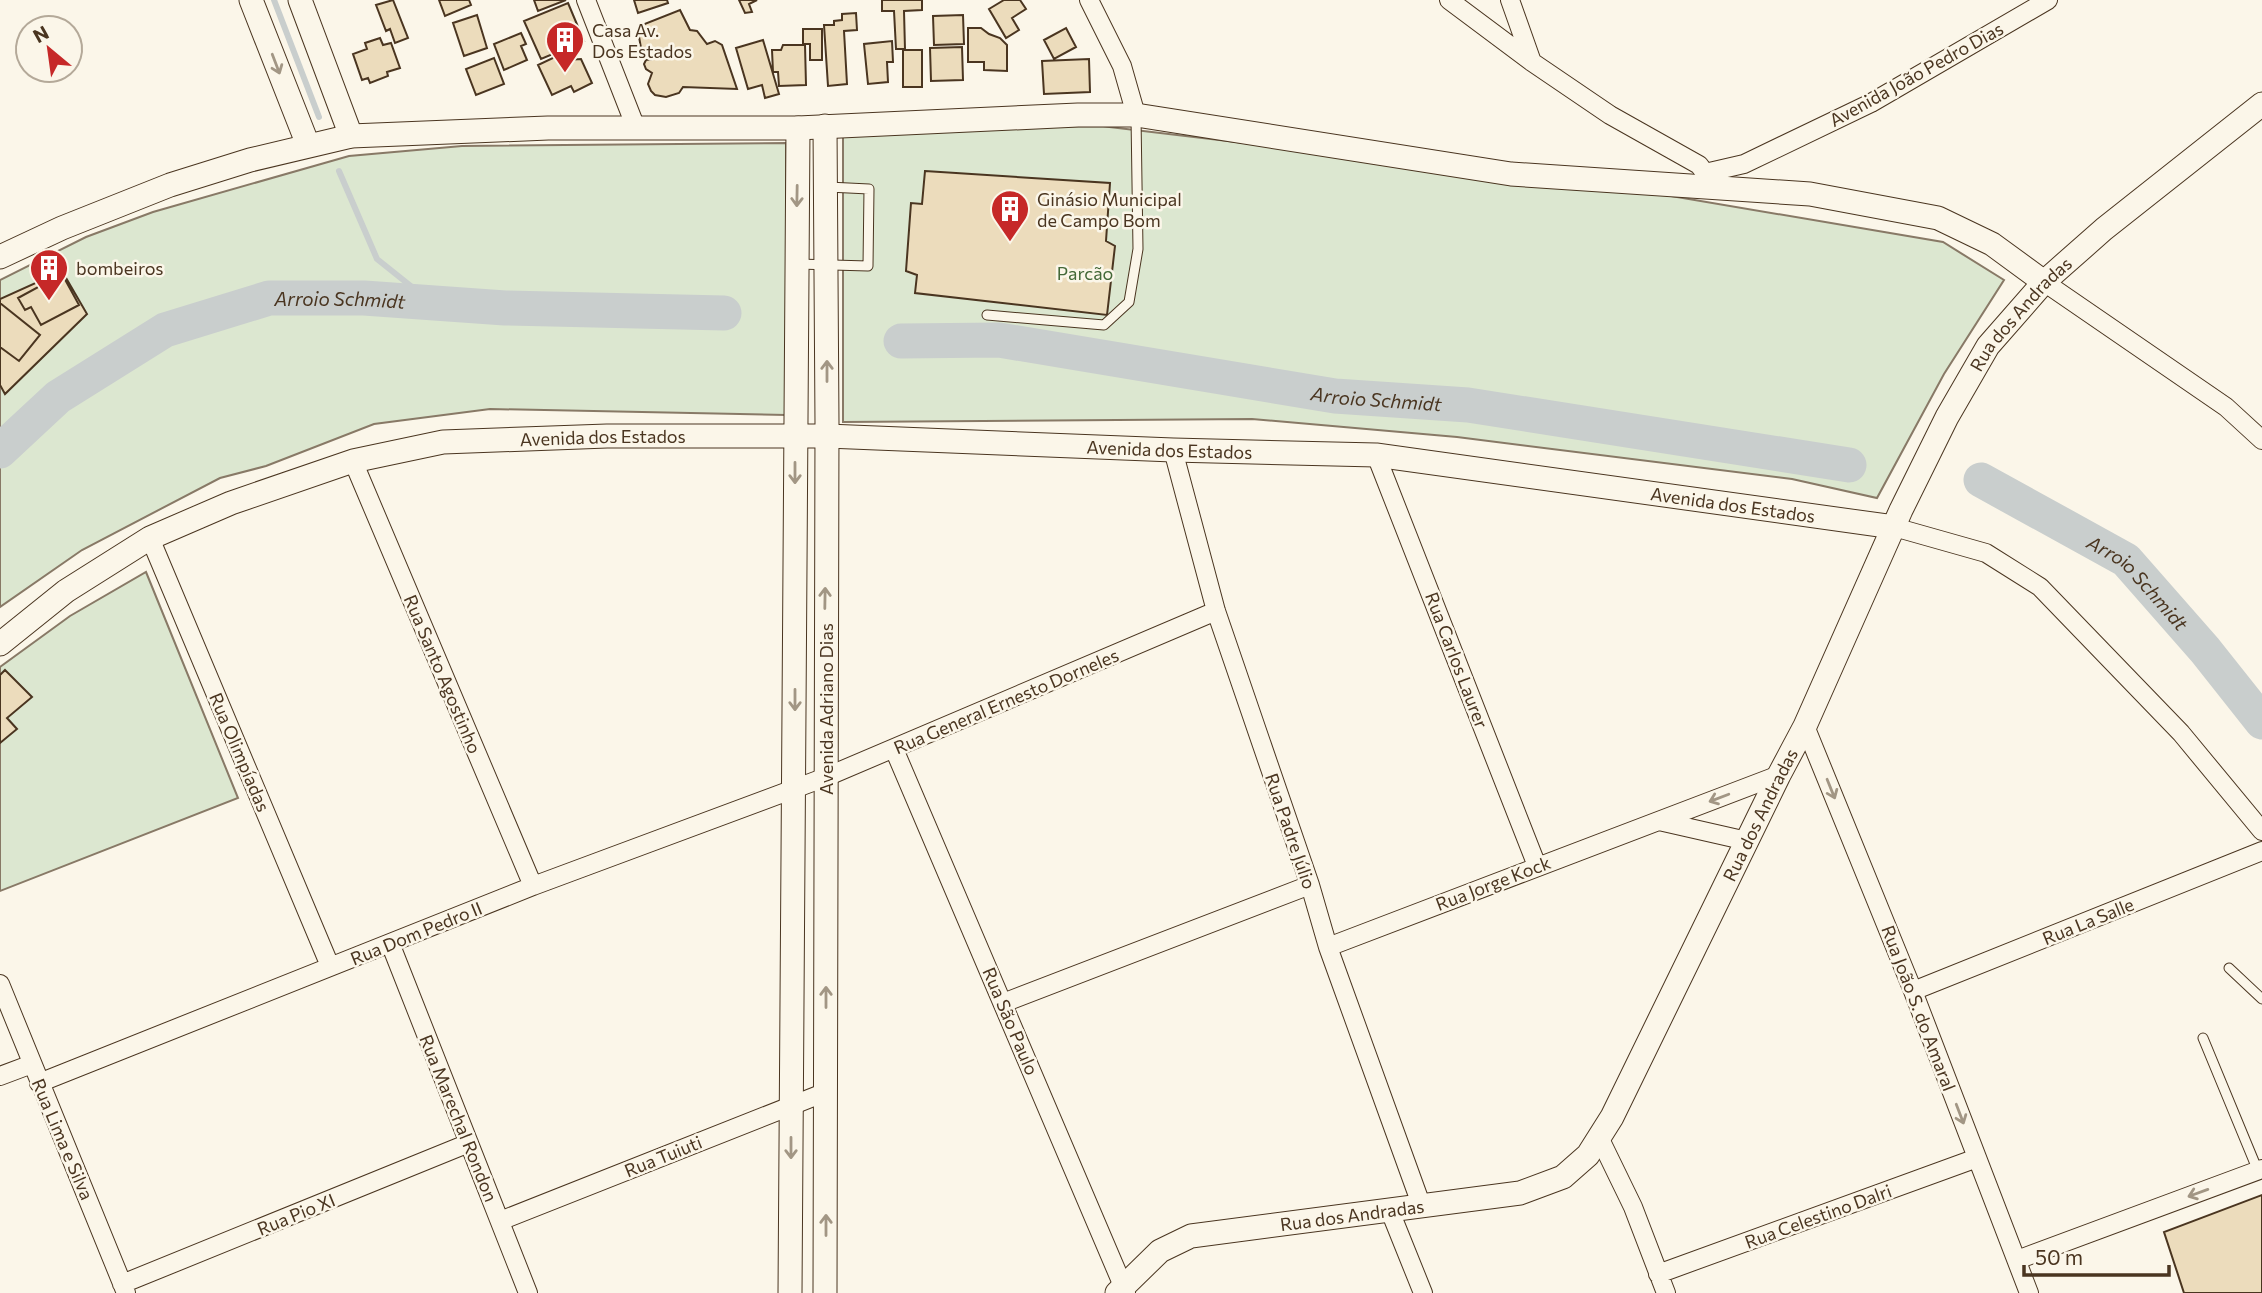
<svg xmlns="http://www.w3.org/2000/svg" width="2262" height="1293" viewBox="0 0 2262 1293" font-family="Commissioner,sans-serif">
<style>
.green{fill:#dce7d0;stroke:#887966;stroke-width:2}
.lines{fill:none;stroke-linecap:round;stroke-linejoin:round}
.stream{stroke:#c9cecd;stroke-width:6}
.river{stroke:#c9cecd;stroke-width:35}
.building{fill:#ecdcbc;stroke:#4a3520;stroke-width:2}
.service-casing{stroke:#4a3520;stroke-width:11}
.minor-casing{stroke:#4a3520;stroke-width:20}
.tertiary-casing{stroke:#4a3520;stroke-width:25}
.service{stroke:#fbf6e9;stroke-width:9}
.minor{stroke:#fbf6e9;stroke-width:18}
.tertiary{stroke:#fbf6e9;stroke-width:23}
.oneway{stroke:#a29684}
.labels{text-anchor:middle;dominant-baseline:central;stroke-width:5;stroke-linejoin:round;paint-order:stroke}
.poi-label{font-size:18px;fill:#4a3520;stroke:#fbf6e9;text-anchor:start}
.street-label{font-size:18px;fill:#4a3520;stroke:#fbf6e9}
.park-label{font-size:18px;fill:#436837;stroke:#fbf6e9}
.water-label{font-size:19px;font-style:italic;fill:#4a3520;stroke:#fbf6e9}
</style>
<rect width="100%" height="100%" fill="#fbf6e9"/>
<path class="green" d="M 1101,126 L 1624,188 L 1943,242 L 2004,280 L 1944,374 L 1877,498 L 1792,479 L 1457,437 L 1252,419 L 843,422 L 843,128 Z
M 786,143 L 786,415 L 490,409 L 374,424 L 266,466 L 220,478 L 82,550 L 0,607 L 0,280 L 86,237 L 153,212 L 349,156 L 462,146 Z
M 146,572 L 238,798 L 0,891 L 0,667 L 70,616 Z"/>
<g class="lines">
<path class="stream" d="M 274,0 L 319,117
M 339,171 L 377,259 L 432,303"/>
<g class="river">
<path id="s1" d="M 901,341 L 999,340 L 1335,396 L 1468,405 L 1849,465"/>
<path id="s2" d="M 0,451 L 58,397 L 165,330 L 269,298 L 364,298 L 505,308 L 724,313"/>
<path id="s3" d="M 1981,480 L 2126,560 L 2205,650 L 2262,722"/>
</g>
</g>
<path class="building" d="M 393,0 L 408,38 L 395,43 L 390,29 L 386,31 L 376,5 Z
M 439,0 L 469,0 L 471,5 L 445,16 Z
M 534,0 L 566,0 L 538,11 Z
M 634,0 L 667,0 L 668,3 L 638,13 Z
M 739,0 L 757,0 L 749,4 L 752,12 L 745,13 Z
M 882,0 L 922,0 L 922,10 L 904,11 L 905,49 L 896,49 L 894,11 L 882,11 Z
M 1004,0 L 1020,0 L 1026,9 L 1012,18 L 1019,30 L 1006,38 L 989,9 Z
M 568,3 L 584,41 L 541,59 L 524,21 Z
M 680,10 L 690,30 L 697,31 L 707,44 L 715,41 L 722,45 L 737,89 L 683,87 L 679,93 L 666,97 L 655,95 L 651,91 L 648,84 L 652,73 L 646,69 L 644,64 L 646,60 L 653,59 L 651,54 L 645,52 L 641,48 L 638,31 L 642,25 Z
M 856,13 L 857,30 L 844,31 L 847,84 L 828,86 L 824,25 L 834,25 L 834,21 L 842,20 L 842,14 Z
M 477,15 L 487,48 L 464,56 L 453,23 Z
M 963,15 L 964,44 L 934,45 L 933,16 Z
M 968,28 L 981,28 L 989,34 L 1000,38 L 1007,45 L 1007,71 L 984,70 L 984,62 L 968,62 Z
M 1066,28 L 1076,47 L 1054,59 L 1044,40 Z
M 803,29 L 822,29 L 822,60 L 810,60 L 810,44 L 803,44 Z
M 521,33 L 526,44 L 521,46 L 527,60 L 504,70 L 494,44 Z
M 380,38 L 383,45 L 391,43 L 400,68 L 387,72 L 388,76 L 370,83 L 368,78 L 362,80 L 353,54 L 367,49 L 365,43 Z
M 763,40 L 779,94 L 765,98 L 762,85 L 748,89 L 736,48 Z
M 892,41 L 893,62 L 887,62 L 888,82 L 868,84 L 864,44 Z
M 783,45 L 805,45 L 806,85 L 779,86 L 778,72 L 773,72 L 772,50 L 781,50 Z
M 962,47 L 963,80 L 931,81 L 930,48 Z
M 903,50 L 922,50 L 922,87 L 903,87 Z
M 557,56 L 560,63 L 567,60 L 581,59 L 592,83 L 574,92 L 571,86 L 552,95 L 538,65 Z
M 494,58 L 504,84 L 476,95 L 466,69 Z
M 1089,59 L 1090,92 L 1044,94 L 1042,61 Z
M 925,171 L 1110,183 L 1106,241 L 1115,246 L 1107,315 L 915,293 L 917,275 L 906,271 L 911,203 L 922,204 Z
M 62,271 L 87,314 L 5,394 L 0,385 L 0,299 Z
M 62,274 L 79,305 L 41,325 L 31,307 L 25,310 L 18,298 Z
M 0,303 L 40,335 L 19,361 L 0,347 Z
M 5,670 L 32,697 L 7,718 L 17,729 L 0,743 L 0,675 Z
M 2262,1195 L 2262,1293 L 2184,1293 L 2164,1232 Z"/>
<g class="lines">
<defs>
<path id="service" d="M 798,264 L 868,266 L 869,189 L 828,187
M 987,315 L 1104,325 L 1129,302 L 1138,249 L 1136,117
M 2229,968 L 2262,999
M 2203,1038 L 2258,1171"/>
<path id="minor" d="M 586,0 L 636,128
M 1089,0 L 1122,66 L 1136,115
M 1449,0 L 1532,62 L 1610,115 L 1699,165 L 1705,173 L 1704,183
M 1510,0 L 1532,62
M 1705,173 L 1744,164 L 1871,103 L 2048,0
M 2044,282 L 2226,407 L 2262,440
M 1173,450 L 1216,611 L 1310,885 L 1328,947 L 1422,1207
M 1376,455 L 1537,866
M 353,461 L 533,886
M 1894,527 L 1986,553 L 2040,587 L 2181,733 L 2262,831
M 150,538 L 330,966
M 1805,726 L 1913,991 L 2029,1293
M 894,749 L 1126,1293
M 1659,821 L 1747,841
M 390,943 L 528,1293
M 1328,947 L 1779,775
M 0,984 L 126,1293
M 1913,991 L 2262,851
M 1003,1003 L 1310,885
M 0,1076 L 32,1064
M 39,1083 L 533,886 L 826,777 L 1216,611
M 1599,1137 L 1633,1207 L 1666,1293
M 1390,1211 L 1423,1293
M 500,1221 L 826,1092
M 2017,1260 L 2262,1169
M 1658,1274 L 1977,1158
M 122,1284 L 469,1143"/>
<g id="tertiary">
<path d="M 251,0 L 308,145"/>
<path d="M 300,0 L 351,136"/>
<path d="M 825,126 L 827,424 L 825,1293"/>
<path d="M 0,257 L 62,228 L 170,185 L 250,160 L 351,136 L 548,128 L 798,128 L 1078,115 L 1136,115 L 1511,174 L 1810,194 L 1938,218 L 1992,244 L 2044,282"/>
<path id="s4" d="M 0,644 L 66,591 L 150,538 L 231,503 L 353,461 L 443,442 L 607,436 L 827,436 L 1173,450 L 1376,455 L 1894,527"/>
<path d="M 790,1293 L 798,128"/>
<path id="s5" d="M 1117,1293 L 1160,1251 L 1191,1236 L 1520,1193 L 1563,1177 L 1588,1155 L 1612,1117 L 1779,775 L 1805,726 L 1901,510 L 1947,417 L 1988,346 L 2044,282 L 2104,229 L 2262,104"/>
</g>
</defs>
<use href="#service" class="service-casing"/>
<use href="#minor" class="minor-casing"/>
<use href="#tertiary" class="tertiary-casing"/>
<use href="#service" class="service"/>
<use href="#minor" class="minor"/>
<use href="#tertiary" class="tertiary"/>
</g>
<defs><path id="oneway-shaft" d="M-6 0H5M1.5-3L5.5 0L1.5 3" fill="none" stroke-width="1.6" stroke-linecap="round" stroke-linejoin="round" transform="scale(1.75)"/></defs>
<g class="oneway">
<use href="#oneway-shaft" transform="translate(276 64) rotate(69)"/>
<use href="#oneway-shaft" transform="translate(797 196) rotate(91)"/>
<use href="#oneway-shaft" transform="translate(827 371) rotate(-90)"/>
<use href="#oneway-shaft" transform="translate(795 473) rotate(90)"/>
<use href="#oneway-shaft" transform="translate(825 598) rotate(-89)"/>
<use href="#oneway-shaft" transform="translate(795 700) rotate(90)"/>
<use href="#oneway-shaft" transform="translate(1831 789) rotate(68)"/>
<use href="#oneway-shaft" transform="translate(1719 798) rotate(159)"/>
<use href="#oneway-shaft" transform="translate(826 997) rotate(-90)"/>
<use href="#oneway-shaft" transform="translate(1960 1114) rotate(69)"/>
<use href="#oneway-shaft" transform="translate(791 1148) rotate(90)"/>
<use href="#oneway-shaft" transform="translate(2198 1193) rotate(160)"/>
<use href="#oneway-shaft" transform="translate(826 1225) rotate(-90)"/>
</g>
<defs>
<symbol id="building-pin" viewBox="-11 -11 22 30"><path d="M0 17L-7.5 6A9.5 9.5 0 1 1 7.5 6Z" fill="#c62828" stroke="#fbf6e9"/><path d="M-4-6H4V6H1V3H-1V6H-4ZM-2.5-4.3h1.7v1.8h-1.7ZM.8-4.3h1.7v1.8H.8ZM-2.5-1h1.7V.8h-1.7ZM.8-1h1.7V.8H.8Z" fill="#fff"/></symbol>
</defs>
<g fill-rule="evenodd">
<use href="#building-pin" x="543" y="18" width="44" height="60"/>
<use href="#building-pin" x="988" y="187" width="44" height="60"/>
<use href="#building-pin" x="27" y="246" width="44" height="60"/>
</g>
<g class="labels">
<g class="poi-label">
<text x="592" y="30">Casa Av.<tspan x="592" dy="21">Dos Estados</tspan></text>
<text x="1037" y="199">Ginásio Municipal<tspan x="1037" dy="21">de Campo Bom</tspan></text>
<text x="76" y="268">bombeiros</text>
</g>
<g class="street-label">
<text transform="translate(1916 74) rotate(-29)">Avenida João Pedro Dias</text>
<text stroke="none"><textPath href="#s5" startOffset="1454">Rua dos Andradas</textPath></text>
<text stroke="none"><textPath href="#s4" startOffset="653">Avenida dos Estados</textPath></text>
<text stroke="none"><textPath href="#s4" startOffset="1220">Avenida dos Estados</textPath></text>
<text stroke="none"><textPath href="#s4" startOffset="1787">Avenida dos Estados</textPath></text>
<text transform="translate(1457 660) rotate(69)">Rua Carlos Laurer</text>
<text transform="translate(443 674) rotate(67)">Rua Santo Agostinho</text>
<text transform="translate(1006 701) rotate(-23)">Rua General Ernesto Dorneles</text>
<text transform="translate(826 709) rotate(-90)">Avenida Adriano Dias</text>
<text transform="translate(240 752) rotate(67)">Rua Olimpíadas</text>
<text stroke="none"><textPath href="#s5" startOffset="887">Rua dos Andradas</textPath></text>
<text transform="translate(1291 831) rotate(71)">Rua Padre Júlio</text>
<text transform="translate(1493 883) rotate(-21)">Rua Jorge Kock</text>
<text transform="translate(2088 921) rotate(-22)">Rua La Salle</text>
<text transform="translate(416 933) rotate(-22)">Rua Dom Pedro II</text>
<text transform="translate(1919 1008) rotate(69)">Rua João S. do Amaral</text>
<text transform="translate(1011 1021) rotate(67)">Rua São Paulo</text>
<text transform="translate(459 1118) rotate(68)">Rua Marechal Rondon</text>
<text transform="translate(63 1139) rotate(67)">Rua Lima e Silva</text>
<text transform="translate(663 1156) rotate(-22)">Rua Tuiuti</text>
<text transform="translate(296 1214) rotate(-22)">Rua Pio XI</text>
<text stroke="none"><textPath href="#s5" startOffset="257">Rua dos Andradas</textPath></text>
<text transform="translate(1818 1216) rotate(-20)">Rua Celestino Dalri</text>
</g>
<g class="park-label">
<text x="1085" y="273">Parcão</text>
</g>
<g class="water-label">
<text stroke="none"><textPath href="#s2" startOffset="385">Arroio Schmidt</textPath></text>
<text stroke="none"><textPath href="#s1" startOffset="480">Arroio Schmidt</textPath></text>
<text stroke="none"><textPath href="#s3" startOffset="189">Arroio Schmidt</textPath></text>
</g>
</g>
<g transform="translate(49 49) rotate(331)"><circle r="33" fill="#fbf6e9" stroke="#b4a999" stroke-width="2"/>
<path d="M0-5L12 26L0 18L-12 26Z" fill="#c62828"/>
<text y="-10" font-size="19" font-weight="bold" text-anchor="middle" fill="#4a3520">N</text>
</g>
<path d="M2024 1265v10h145v-10" fill="none" stroke="#4a3520" stroke-width="3.5"/>
<text x="2035" y="1265" font-size="21" fill="#4a3520" stroke="#fbf6e9" stroke-width="5" paint-order="stroke">50 m</text>
</svg>
